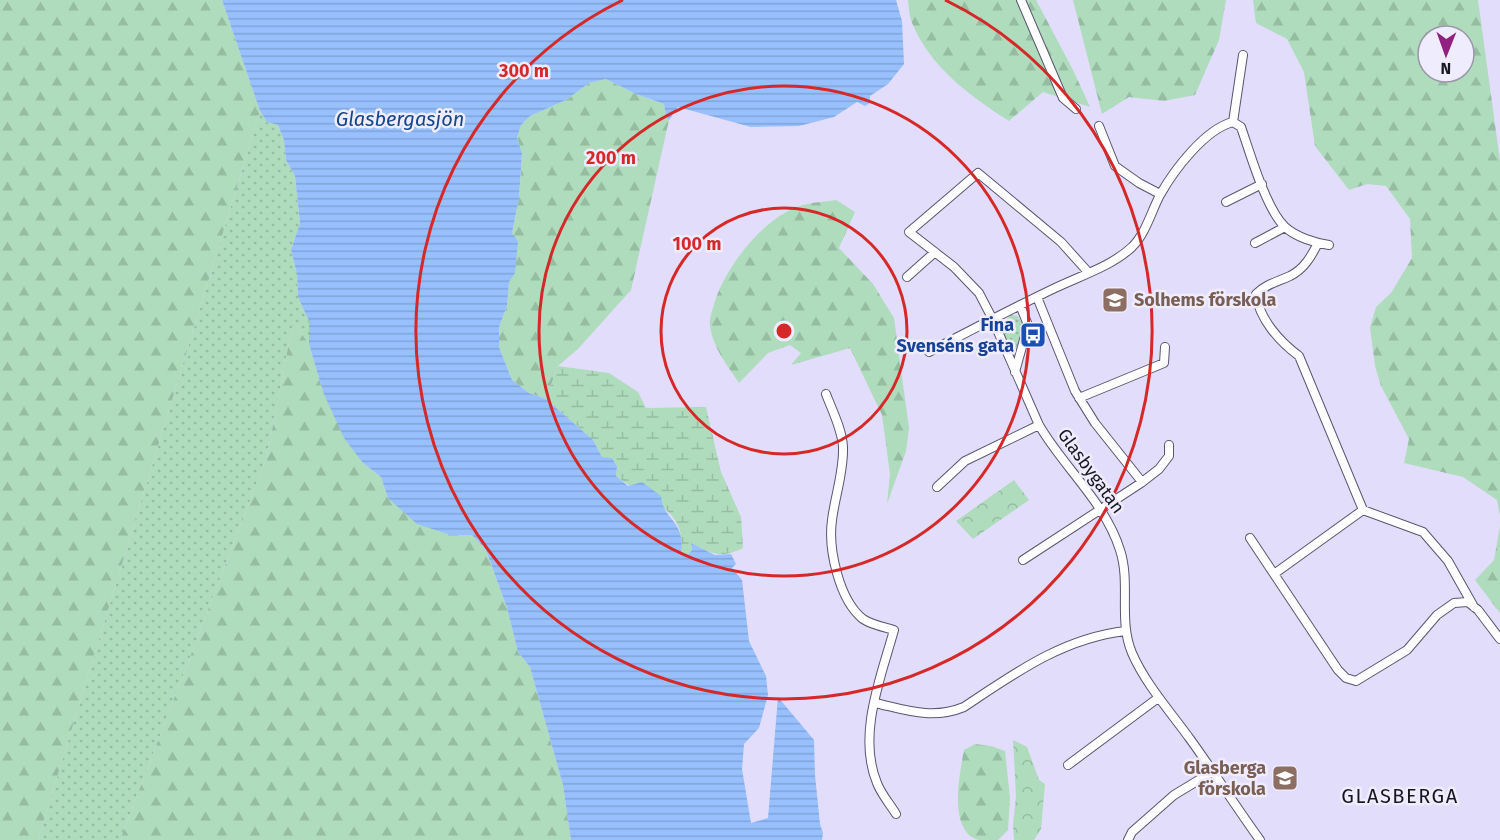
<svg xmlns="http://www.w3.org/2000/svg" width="1500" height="840" viewBox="0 0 1500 840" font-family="'Fira Sans',sans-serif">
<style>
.grass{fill:url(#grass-dots)}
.forest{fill:url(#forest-firs);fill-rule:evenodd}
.wetland{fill:url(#wetland-marsh)}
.park{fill:url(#park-crowns)}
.water{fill:url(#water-rules)}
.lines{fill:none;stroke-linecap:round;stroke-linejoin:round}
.minor-casing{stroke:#5a556e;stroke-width:10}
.minor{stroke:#fff;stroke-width:8}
.ring{fill:none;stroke:#d62828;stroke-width:3}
.labels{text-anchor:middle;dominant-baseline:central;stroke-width:5;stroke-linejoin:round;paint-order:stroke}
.education-label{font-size:18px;font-weight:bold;fill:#785e54;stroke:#efecfe;text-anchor:start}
.transit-label{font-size:18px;font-weight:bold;fill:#164399;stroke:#efecfe;text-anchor:end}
.street-label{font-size:18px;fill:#181620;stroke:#efecfe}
.water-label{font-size:20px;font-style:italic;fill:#14468c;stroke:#efecfe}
.neighbourhood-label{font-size:20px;letter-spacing:1.5px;fill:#181620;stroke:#efecfe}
.centre{fill:#d62828;stroke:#efecfe;stroke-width:3}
.ring-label{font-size:18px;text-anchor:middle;font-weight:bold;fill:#d62828;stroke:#efecfe;stroke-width:5;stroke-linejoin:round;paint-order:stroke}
</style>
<defs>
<pattern id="grass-dots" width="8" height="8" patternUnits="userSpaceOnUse" patternTransform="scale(1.5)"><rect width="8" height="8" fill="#afdcbd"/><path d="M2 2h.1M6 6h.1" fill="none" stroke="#96bca2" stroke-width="1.8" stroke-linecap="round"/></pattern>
<pattern id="forest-firs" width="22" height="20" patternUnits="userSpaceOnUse" patternTransform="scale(1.5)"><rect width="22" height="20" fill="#afdcbd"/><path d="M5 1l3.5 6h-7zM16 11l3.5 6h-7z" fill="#96bca2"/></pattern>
<pattern id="wetland-marsh" width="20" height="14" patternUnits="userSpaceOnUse" patternTransform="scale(1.5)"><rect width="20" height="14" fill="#afdcbd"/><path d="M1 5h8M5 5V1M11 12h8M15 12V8" fill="none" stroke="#96bca2"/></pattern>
<pattern id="park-crowns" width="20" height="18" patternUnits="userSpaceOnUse" patternTransform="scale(1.5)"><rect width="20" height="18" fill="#afdcbd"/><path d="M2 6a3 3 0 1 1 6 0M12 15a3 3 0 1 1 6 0" fill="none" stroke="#96bca2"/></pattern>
<pattern id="water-rules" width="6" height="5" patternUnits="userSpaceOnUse" patternTransform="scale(1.5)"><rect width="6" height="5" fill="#97c0fd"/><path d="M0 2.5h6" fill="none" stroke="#81a4d9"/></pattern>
</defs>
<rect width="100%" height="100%" fill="#e2ddfb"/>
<path class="grass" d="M 260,111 L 267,122 L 278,125 L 284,140 L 286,160 L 295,176 L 300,223 L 291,250 L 297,274 L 298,297 L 309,321 L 309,344 L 293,322 L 267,456 L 120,840 L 38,840 Z
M 1011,315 L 1017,316 L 1023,324 L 1015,353 L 1012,352 C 1007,339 996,324 1011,315 Z"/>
<path class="forest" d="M 0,0 L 222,0 L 260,111 L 38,840 L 0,840 Z
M 908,0 L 1036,0 L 1073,70 L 1090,107 L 1043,92 L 1009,121 C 970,96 930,67 912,23 C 909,16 909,7 908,0 Z
M 1073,0 L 1226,0 L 1219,40 L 1195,95 L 1164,101 L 1129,97 L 1102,114 Z
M 1253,0 L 1478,0 L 1500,161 L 1500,516 L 1497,500 L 1463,477 L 1404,463 L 1409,439 L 1381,386 L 1375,366 L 1370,327 L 1376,307 L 1391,293 L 1412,258 L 1410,219 L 1386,186 L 1367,184 L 1349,190 L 1315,146 L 1304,72 L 1287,39 L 1256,23 ZM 1428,36 L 1464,36 L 1464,72 L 1428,72 Z
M 606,79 L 636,94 L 664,104 L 666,116 L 669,120 L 631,290 L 578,349 L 558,366 L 546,399 L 529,393 L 512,380 L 499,347 L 499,327 L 507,306 L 509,282 L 515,272 L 512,233 L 519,198 L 522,153 L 517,138 L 521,125 L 530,116 L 566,100 L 589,83 Z
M 836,200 L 855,212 L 839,248 L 873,284 L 894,318 L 909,428 L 906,451 L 887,504 L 890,474 L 882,415 L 850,348 L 791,365 L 801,353 L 790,345 L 768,353 L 739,383 C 727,365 713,348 710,326 C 709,321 711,314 713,308 C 722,271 762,218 800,206 C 811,202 825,202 836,200 Z
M 293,322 L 309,344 L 323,392 L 363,463 L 381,477 L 388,498 L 451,535 L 472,535 L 486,550 L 507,608 L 518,652 L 530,667 L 563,785 L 571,840 L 120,840 L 267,456 Z
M 1500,526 L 1500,613 L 1475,580 L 1494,560 Z
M 975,744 L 991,746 L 1005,751 L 1010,798 L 1008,830 L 998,840 C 992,840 985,840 979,840 C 947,832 960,772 964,750 Z"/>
<path class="wetland" d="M 558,366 L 609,373 L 638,392 L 646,408 L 706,407 L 721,472 L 741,517 L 743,548 C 720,559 713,554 691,543 L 692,550 L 688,555 L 680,552 C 690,510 642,497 616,476 L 617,467 L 602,457 L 593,440 L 546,399 Z"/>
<path class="park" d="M 1014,480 L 1029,500 L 973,539 L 956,521 Z
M 1013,740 L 1027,747 L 1039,780 L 1045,784 L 1041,829 L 1034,840 L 1014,840 L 1013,825 L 1016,796 Z"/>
<path class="water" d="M 222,0 L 896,0 L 902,21 L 904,64 L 888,84 L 870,96 L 870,103 L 865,106 L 857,102 L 834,117 L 799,126 L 751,127 L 678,107 L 669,120 L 666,116 L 664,104 L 636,94 L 606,79 L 589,83 L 566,100 L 530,116 L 521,125 L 517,138 L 522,153 L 519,198 L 512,233 L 518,241 L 515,273 L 509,282 L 507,306 L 499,327 L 499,347 L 512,380 L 529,393 L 546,399 L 593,440 L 602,457 L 612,458 L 617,467 L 616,476 L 628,486 L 642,482 L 661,496 C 662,519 686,521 681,552 L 688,555 L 692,550 L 691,543 L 715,555 L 731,554 L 736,564 L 732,568 L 742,580 L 749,641 L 766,676 L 768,695 L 759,728 L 744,744 L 742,769 L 751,823 L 768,818 L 778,697 L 814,740 L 815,775 L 820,824 L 823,833 L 822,840 L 571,840 L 563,785 L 530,667 L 518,652 L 507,608 L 486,550 L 472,535 L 451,535 L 417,524 L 388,498 L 381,477 L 363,463 L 344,438 L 323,392 L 309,344 L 309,321 L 298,297 L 297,274 L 291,250 L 300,223 L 295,176 L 286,160 L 284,140 L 278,125 L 267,122 L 260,111 Z"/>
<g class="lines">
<defs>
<path id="minor" d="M 1021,0 L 1063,98 L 1076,109
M 1233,122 L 1241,127 C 1250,153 1266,209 1285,227 C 1296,237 1315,243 1329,245
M 1233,122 L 1243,55
M 1099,126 L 1115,166 L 1139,183 L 1160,194
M 1226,202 L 1262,184
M 1255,243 L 1285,227
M 1318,243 C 1311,257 1304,269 1290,276 C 1277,282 1266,284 1256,294 C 1259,319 1280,342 1299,356 L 1363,510 L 1423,532 L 1448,561 L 1474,607
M 1088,272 L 1061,242 L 978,173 L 909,232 L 954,267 L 979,293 L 992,318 L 1039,425 C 1064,468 1105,502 1120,550 C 1131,583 1118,620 1132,653 C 1146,685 1170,711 1190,739 C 1214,772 1236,807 1260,840
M 907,277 L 935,252
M 1037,297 L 1075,391 L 1095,423 L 1142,482
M 929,352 C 971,330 1013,308 1055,288 C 1080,276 1112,266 1132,247 C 1146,233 1151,212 1160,195 C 1174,170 1205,129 1233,122
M 1015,372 L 1028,325 L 1020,305
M 826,394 C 832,410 842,429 843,447 C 844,471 835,496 832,520 C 828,549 839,600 863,619 C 872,625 884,627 894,630 C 881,677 857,735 877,783 C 881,794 890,804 896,814
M 1079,398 L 1164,363 L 1165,347
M 937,487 L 965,461 L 1039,425
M 1250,538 L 1338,670 L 1346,678 L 1356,681 L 1407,650 L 1437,615 L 1454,603 L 1468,602 L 1478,610 L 1500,639
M 1023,560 L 1141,483 L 1159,469 L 1169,456 L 1169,445
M 1274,574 L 1363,510
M 875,703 C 906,710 932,720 964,707 C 1015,673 1063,638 1126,631
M 1068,765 L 1158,698
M 1128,840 L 1132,832 L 1174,795 L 1212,772"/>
</defs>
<use href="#minor" class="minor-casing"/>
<use href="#minor" class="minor"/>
</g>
<g class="ring">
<circle cx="784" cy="331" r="123"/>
<circle cx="784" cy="331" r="245"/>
<path d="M945 0A368 368 0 1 1 623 0"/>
</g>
<defs>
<symbol id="school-square" viewBox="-11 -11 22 22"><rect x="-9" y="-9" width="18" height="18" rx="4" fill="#8d6e63" stroke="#efecfe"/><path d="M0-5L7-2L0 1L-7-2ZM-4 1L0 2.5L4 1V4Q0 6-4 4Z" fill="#fff"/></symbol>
<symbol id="bus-square" viewBox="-11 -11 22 22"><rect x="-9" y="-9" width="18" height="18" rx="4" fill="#1a4fb4" stroke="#efecfe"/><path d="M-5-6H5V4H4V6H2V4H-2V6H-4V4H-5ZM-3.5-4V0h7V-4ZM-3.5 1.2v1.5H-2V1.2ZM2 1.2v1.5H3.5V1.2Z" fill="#fff"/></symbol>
</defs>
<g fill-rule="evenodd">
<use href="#school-square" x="1100" y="285" width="30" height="30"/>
<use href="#bus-square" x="1018" y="320" width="30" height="30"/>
<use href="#school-square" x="1270" y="763" width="30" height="30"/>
</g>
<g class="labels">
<g class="education-label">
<text x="1134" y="300">Solhems förskola</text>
<text x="1266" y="768" text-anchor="end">Glasberga<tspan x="1266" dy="21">förskola</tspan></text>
</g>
<g class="transit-label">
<text x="1014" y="325">Fina<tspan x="1014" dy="21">Svenséns gata</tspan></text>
</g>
<g class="street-label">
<text transform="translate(1091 471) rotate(54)">Glasbygatan</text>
</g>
<g class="water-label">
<text x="400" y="119">Glasbergasjön</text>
</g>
<g class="neighbourhood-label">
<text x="1400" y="796">GLASBERGA</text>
</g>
</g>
<circle cx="784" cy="331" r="9" class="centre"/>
<g class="ring-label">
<text x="524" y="77">300 m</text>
<text x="611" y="164">200 m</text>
<text x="697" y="250">100 m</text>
</g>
<g transform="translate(1446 54) rotate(181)"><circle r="28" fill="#efecfe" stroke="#9996a5" stroke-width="1.5"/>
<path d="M0-4.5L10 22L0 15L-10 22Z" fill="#922080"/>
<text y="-9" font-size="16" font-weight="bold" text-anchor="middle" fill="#181620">N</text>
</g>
</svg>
